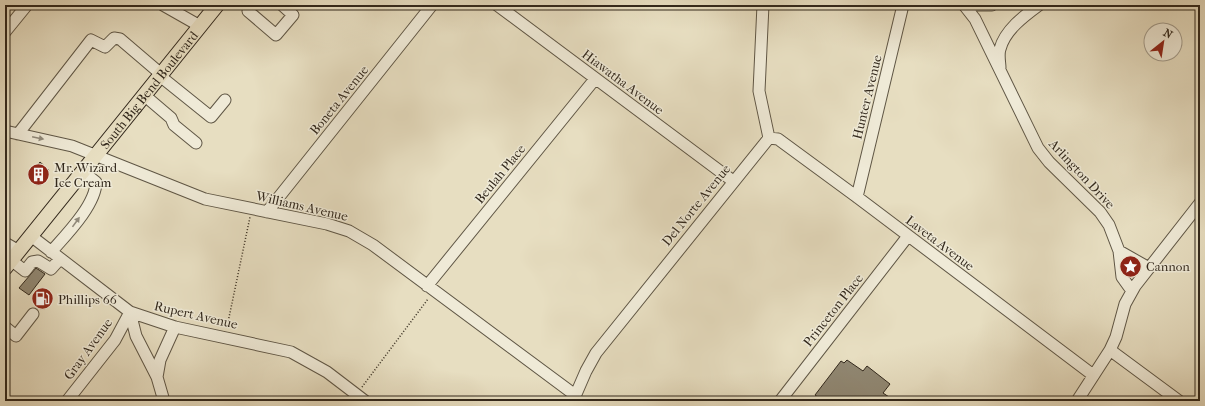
<svg xmlns="http://www.w3.org/2000/svg" width="1205" height="406" viewBox="0 0 1205 406" font-family="'IM FELL French Canon',serif">
<style>
.building{fill:#908772;stroke:#32281c}
.lines{fill:none;stroke-linecap:round;stroke-linejoin:round}
.minor-casing{stroke:#5f5645;stroke-width:13}
.major-casing{stroke:#32281c;stroke-width:16}
.path{stroke:#32281c;stroke-width:1.5;stroke-dasharray:1 2;stroke-linecap:butt}
.minor{stroke:#efead7;stroke-width:11}
.major{stroke:#e7dec1;stroke-width:14}
.oneway{fill:#90897a}
.labels{text-anchor:middle;dominant-baseline:central;stroke-width:3;stroke-linejoin:round;paint-order:stroke}
.street-label{font-size:13px;fill:#32281c;stroke:#efead7}
.poi-label{font-size:13px;fill:#32281c;stroke:#efead7;text-anchor:start}
</style>
<rect width="100%" height="100%" fill="#e7dec1"/>
<filter id="stains"><feTurbulence type="fractalNoise" baseFrequency=".005" numOctaves="4"/><feColorMatrix values="0 0 0 0 .2 0 0 0 0 .09 0 0 0 0 .02 0 0 0 .5 -.17"/></filter>
<radialGradient id="worn" r=".72"><stop offset=".6" stop-color="#630" stop-opacity="0"/><stop offset="1" stop-color="#630" stop-opacity=".3"/></radialGradient>
<path class="building" d="M 40,162 L 49,170 L 39,183 L 31,176 L 33,171 Z
M 36,268 L 45,274 L 29,295 L 19,288 Z
M 847,360 L 863,371 L 867,366 L 890,384 L 883,393 L 889,397 L 885,401 L 823,401 L 815,395 L 841,361 L 844,363 Z"/>
<g class="lines">
<defs>
<path id="minor" d="M 163,5 L 200,26
M 253,5 L 248,11 L 276,35 L 293,15 L 282,5
M 497,5 L 733,181
M 964,5 L 975,19 L 1038,148 L 1049,162 L 1100,212 L 1109,225 L 1119,251 L 1149,268
M 977,5 L 992,5
M 5,32 L 27,5
M 1000,68 C 1000,63 998,55 1000,49 C 1005,30 1024,16 1039,5
M 160,76 L 211,117 L 225,100
M 144,95 L 171,118 L 174,125 L 196,143
M 5,131 L 72,146 L 205,199 L 327,224 L 349,231 L 373,245 L 575,395
M 18,134 L 91,40 L 105,47 L 114,38 L 120,39 L 161,74
M 769,138 L 778,139 L 857,197 L 1093,375
M 857,197 L 903,5
M 267,212 L 432,5
M 31,236 L 130,312 L 175,327 L 291,352 L 327,372 L 365,401
M 5,243 L 19,251
M 1119,251 L 1122,277 L 1132,291
M 51,252 C 65,236 96,205 96,182 L 82,171
M 11,260 L 25,271 L 32,262 L 38,261 L 51,269 L 60,259
M 427,286 L 595,79
M 130,312 L 136,336 L 157,377 L 164,401
M 5,327 L 16,336 L 33,314
M 1110,350 L 1179,401
M 157,377 L 160,360 L 175,327
M 67,401 L 115,340 L 130,312
M 573,401 L 586,371 L 596,353 L 769,138 L 759,91 L 763,5
M 780,401 L 908,236
M 1077,401 L 1110,350 L 1116,337 L 1125,304 L 1135,286 L 1200,203"/>
<g id="major">
<path id="s1" d="M 5,268 L 217,5"/>
</g>
</defs>
<use href="#minor" class="minor-casing"/>
<use href="#major" class="major-casing"/>
<path class="path" d="M 227,327 L 250,217
M 362,387 L 428,299"/>
<use href="#minor" class="minor"/>
<use href="#major" class="major"/>
</g>
<defs><path id="oneway-solid" d="M-6-.8H1V-3.2L6.5 0L1 3.2V.8H-6Z"/></defs>
<g class="oneway">
<use href="#oneway-solid" transform="translate(38 138) rotate(12)"/>
<use href="#oneway-solid" transform="translate(76 222) rotate(-54)"/>
</g>
<defs>
<symbol id="building-disc" viewBox="-11 -11 22 22"><circle r="9.5" fill="#8f2418" stroke="#efead7"/><path d="M-4-6H4V6H1V3H-1V6H-4ZM-2.5-4.3h1.7v1.8h-1.7ZM.8-4.3h1.7v1.8H.8ZM-2.5-1h1.7V.8h-1.7ZM.8-1h1.7V.8H.8Z" fill="#fff"/></symbol>
<symbol id="sight-disc" viewBox="-11 -11 22 22"><circle r="9.5" fill="#8f2418" stroke="#efead7"/><path d="M0-6L1.8-2.2L6-1.7L2.9 1.2L3.7 5.4L0 3.3L-3.7 5.4L-2.9 1.2L-6-1.7L-1.8-2.2Z" fill="#fff"/></symbol>
<symbol id="fuel-disc" viewBox="-11 -11 22 22"><circle r="9.5" fill="#8f2418" stroke="#efead7"/><path d="M-5.5-6h7V0h2V4h1.3V-2.5L3-4.5l.8-.8L6-3V5H2.5V1h-1V6h-7ZM-4.2-4.7v3.2H.2V-4.7Z" fill="#fff"/></symbol>
</defs>
<g fill-rule="evenodd">
<use href="#building-disc" x="26" y="162" width="25" height="25"/>
<use href="#sight-disc" x="1118" y="254" width="25" height="25"/>
<use href="#fuel-disc" x="30" y="286" width="25" height="25"/>
</g>
<g class="labels">
<g class="street-label">
<text transform="translate(623 82) rotate(37)">Hiawatha Avenue</text>
<text stroke="none"><textPath href="#s1" startOffset="229">South Big Bend Boulevard</textPath></text>
<text transform="translate(867 97) rotate(-76)">Hunter Avenue</text>
<text transform="translate(339 100) rotate(-51)">Boneta Avenue</text>
<text transform="translate(500 174) rotate(-51)">Beulah Place</text>
<text transform="translate(1082 174) rotate(47)">Arlington Drive</text>
<text transform="translate(696 205) rotate(-51)">Del Norte Avenue</text>
<text transform="translate(302 206) rotate(13)">Williams Avenue</text>
<text transform="translate(940 243) rotate(37)">Laveta Avenue</text>
<text transform="translate(833 310) rotate(-52)">Princeton Place</text>
<text transform="translate(196 315) rotate(13)">Rupert Avenue</text>
<text transform="translate(88 349) rotate(-54)">Gray Avenue</text>
</g>
<g class="poi-label">
<text x="54" y="167">Mr. Wizard<tspan x="54" dy="15">Ice Cream</tspan></text>
<text x="1146" y="266">Cannon</text>
<text x="58" y="299">Phillips 66</text>
</g>
</g>
<rect width="1205" height="406" fill="none" stroke="#e7dec1" stroke-width="20"/>
<rect x="6" y="6" width="1193" height="394" fill="none" stroke="#32281c" stroke-width="2"/>
<rect x="10" y="10" width="1185" height="386" fill="none" stroke="#32281c"/>
<g transform="translate(1163 42) rotate(30)"><circle r="19" fill="#efead7" stroke="#a39c8c"/>
<path d="M0-3L7 15L0 10L-7 15Z" fill="#8f2418"/>
<text y="-6" font-size="11" font-weight="bold" text-anchor="middle" fill="#32281c">N</text>
</g>
<rect width="100%" height="100%" filter="url(#stains)"/>
<rect width="100%" height="100%" fill="url(#worn)"/>
</svg>
